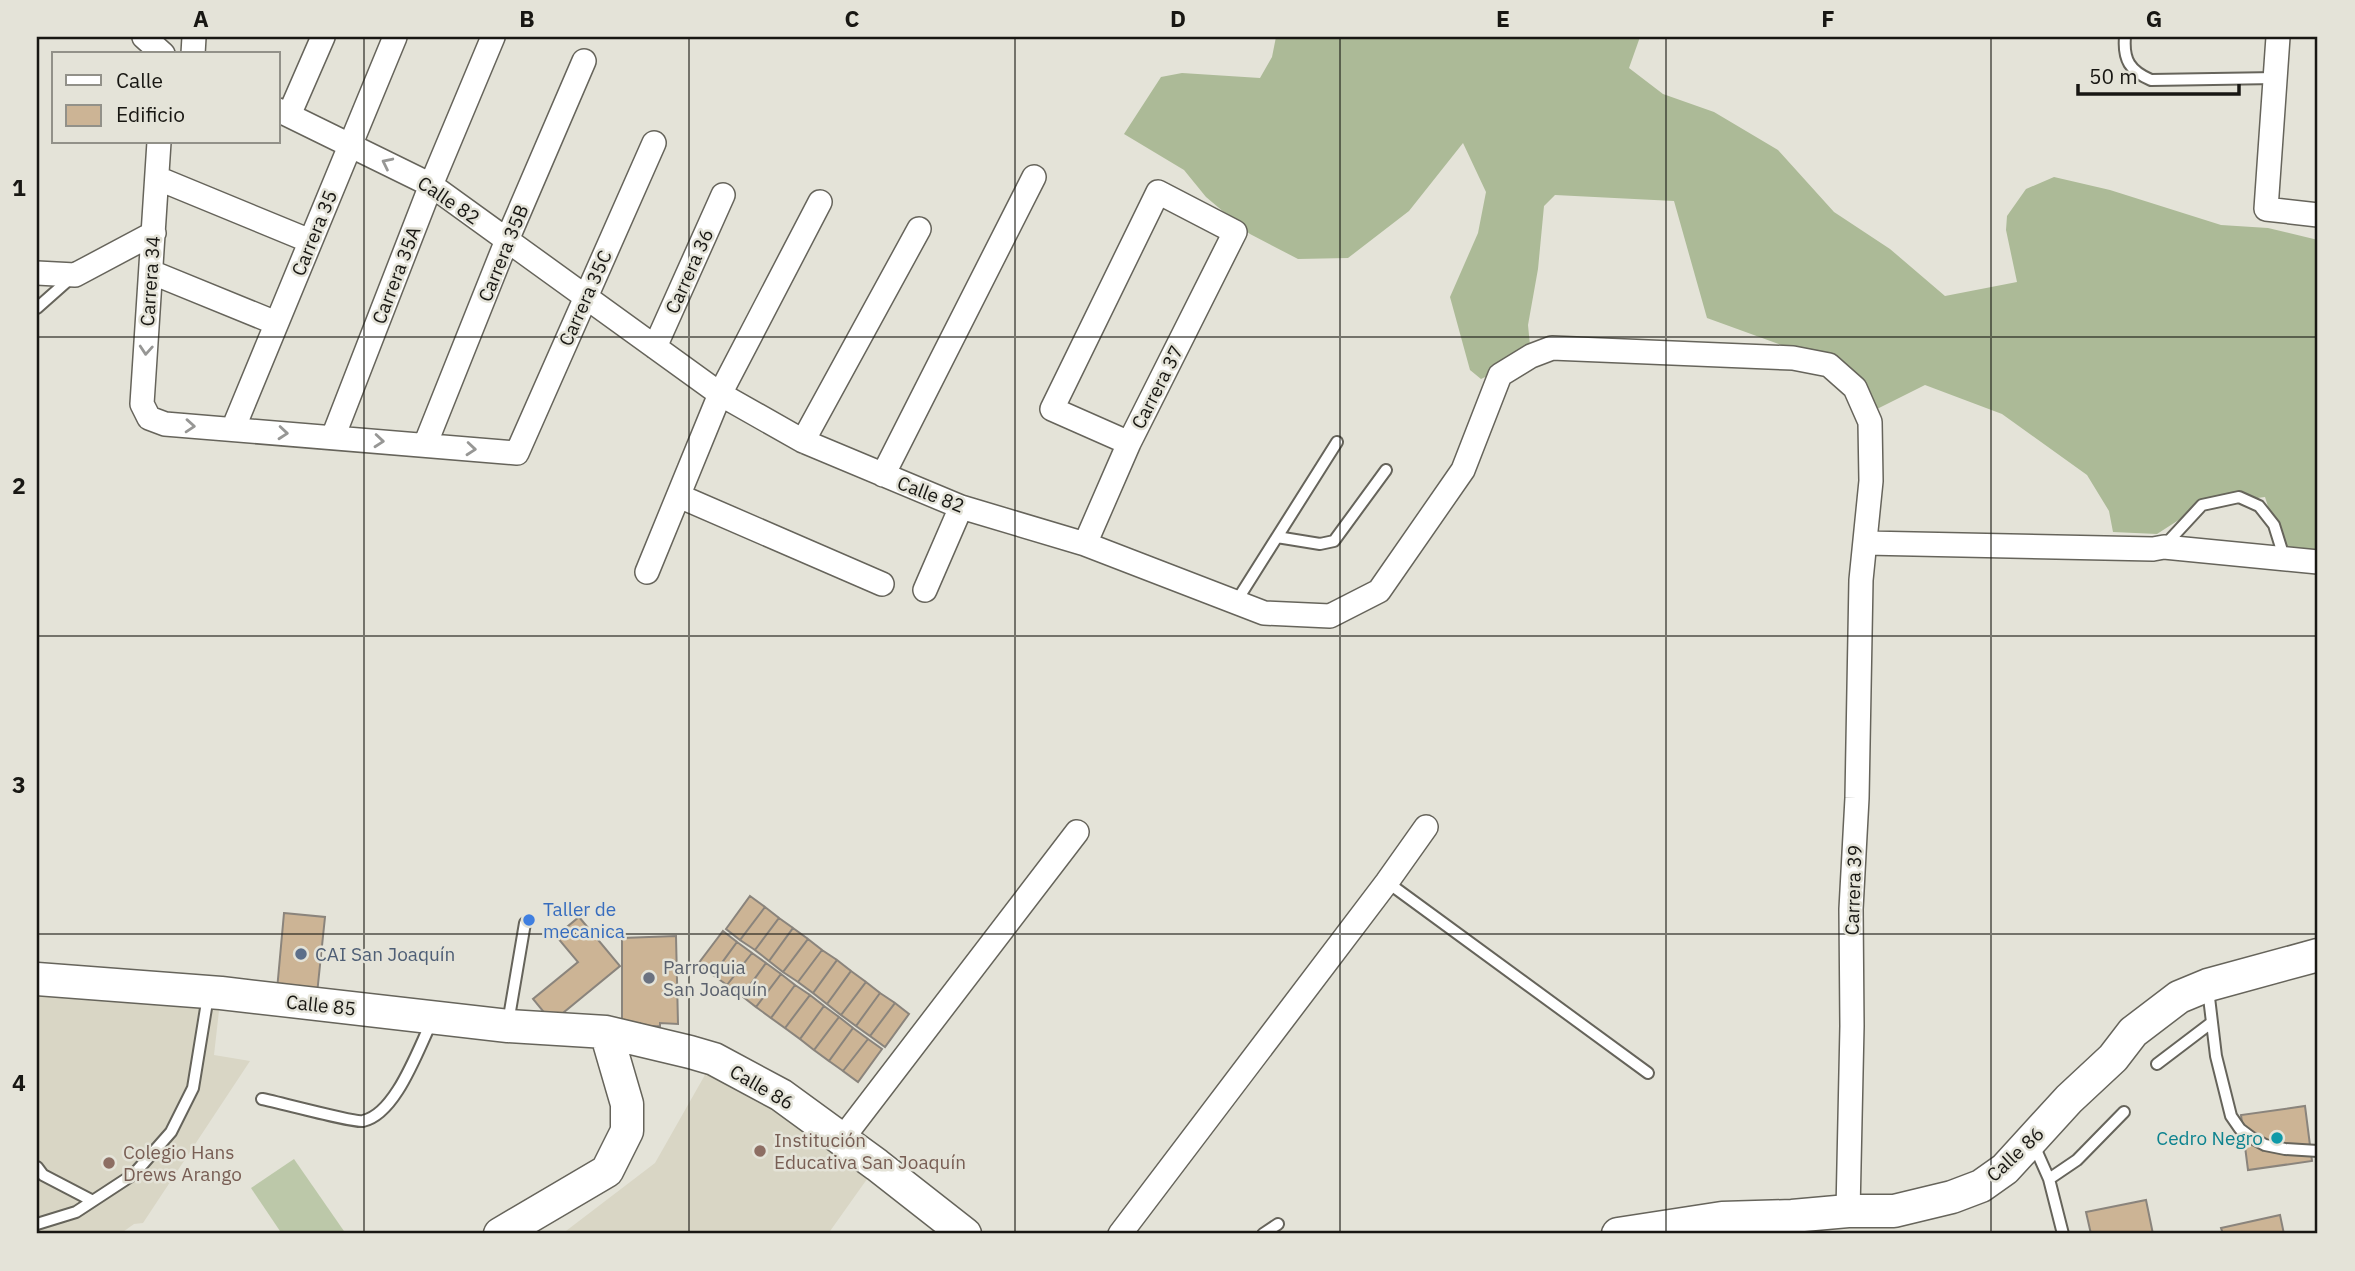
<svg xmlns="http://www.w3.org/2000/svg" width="2355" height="1271" viewBox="0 0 2355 1271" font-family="'IBM Plex Sans',sans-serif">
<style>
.built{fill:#d9d6c5}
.green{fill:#bcc8a9}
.forest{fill:#acba97}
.building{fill:#ccb495;stroke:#8a847c;stroke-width:2}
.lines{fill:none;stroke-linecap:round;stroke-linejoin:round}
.service-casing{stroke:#66645b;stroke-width:14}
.minor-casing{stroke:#66645b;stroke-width:26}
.secondary-casing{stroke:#66645b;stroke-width:35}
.service{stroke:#fff;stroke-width:10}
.minor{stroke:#fff;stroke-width:23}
.secondary{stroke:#fff;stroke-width:32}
.oneway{stroke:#979795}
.grid{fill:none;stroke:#181713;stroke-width:2;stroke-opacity:0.55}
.shop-dot{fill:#3f7fe0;stroke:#e4e3d8;stroke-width:2.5}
.service-dot{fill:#5c6f8a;stroke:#e4e3d8;stroke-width:2.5}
.worship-dot{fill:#6b7280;stroke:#e4e3d8;stroke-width:2.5}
.culture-dot{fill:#0f9aa8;stroke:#e4e3d8;stroke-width:2.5}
.education-dot{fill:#8d6e63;stroke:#e4e3d8;stroke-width:2.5}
.labels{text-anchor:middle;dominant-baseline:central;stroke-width:5;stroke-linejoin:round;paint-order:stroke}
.street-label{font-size:19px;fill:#181713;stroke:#e4e3d8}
.shop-label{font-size:19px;fill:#366cbe;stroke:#e4e3d8;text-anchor:start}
.service-label{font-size:19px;fill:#4e5e75;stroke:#e4e3d8;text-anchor:start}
.worship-label{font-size:19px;fill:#5b616d;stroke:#e4e3d8;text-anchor:start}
.culture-label{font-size:19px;fill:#0d838f;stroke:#e4e3d8;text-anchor:end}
.education-label{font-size:19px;fill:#785e54;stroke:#e4e3d8;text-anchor:start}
.neatline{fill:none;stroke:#181713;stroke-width:2.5}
.grid-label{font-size:23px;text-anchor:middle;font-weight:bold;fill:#181713}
</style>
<rect width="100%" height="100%" fill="#e4e3d8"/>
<path class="built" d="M 37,979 L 221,993 L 214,1055 L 250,1061 L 143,1223 L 134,1224 L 120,1234 L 37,1234 Z
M 714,1059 L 877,1165 L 828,1234 L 562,1234 L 655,1163 Z"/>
<path class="green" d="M 294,1159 L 346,1234 L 282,1234 L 251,1188 Z"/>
<path class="forest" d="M 1276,37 L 1640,37 L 1629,68 L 1663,94 L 1714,112 L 1778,150 L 1834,212 L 1890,249 L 1945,296 L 2017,282 L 2006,230 L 2007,216 L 2026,189 L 2054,177 L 2110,190 L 2221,225 L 2268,228 L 2318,240 L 2318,561 L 2284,557 L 2265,497 L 2202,505 L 2157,534 L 2113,532 L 2109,511 L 2087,475 L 2002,414 L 1925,385 L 1875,410 L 1848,369 L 1707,318 L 1674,201 L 1555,195 L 1544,206 L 1538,269 L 1528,325 L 1531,356 L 1481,379 L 1470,370 L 1450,297 L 1478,233 L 1486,192 L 1463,143 L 1409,211 L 1348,258 L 1298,259 L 1250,234 L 1206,197 L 1184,170 L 1124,134 L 1161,77 L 1182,73 L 1260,78 L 1272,57 Z"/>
<path class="building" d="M 750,896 L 765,907 L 740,940 L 726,929 Z
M 765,907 L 779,918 L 755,950 L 740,940 Z
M 284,913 L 325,917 L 317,994 L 277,990 Z
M 579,917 L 620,966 L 552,1022 L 533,999 L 578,962 L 556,936 Z
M 779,918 L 793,928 L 769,961 L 755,950 Z
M 793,928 L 808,939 L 783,972 L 769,961 Z
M 723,931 L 737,942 L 713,975 L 698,964 Z
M 676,936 L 678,1024 L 660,1023 L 660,1026 L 640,1027 L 640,1023 L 626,1024 L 622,1019 L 622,938 Z
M 808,939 L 822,950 L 798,982 L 783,972 Z
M 737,942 L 752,953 L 727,985 L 713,975 Z
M 822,950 L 837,960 L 813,993 L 798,982 Z
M 752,953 L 766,963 L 742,996 L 727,985 Z
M 837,960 L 851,971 L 827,1004 L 813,993 Z
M 766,963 L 781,974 L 756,1007 L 742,996 Z
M 851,971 L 866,982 L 841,1015 L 827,1004 Z
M 781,974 L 795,985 L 771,1018 L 756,1007 Z
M 866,982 L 880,993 L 856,1026 L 841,1015 Z
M 795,985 L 810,995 L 785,1028 L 771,1018 Z
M 880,993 L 895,1003 L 870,1036 L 856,1026 Z
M 810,995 L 824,1006 L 800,1039 L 785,1028 Z
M 895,1003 L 909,1014 L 885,1047 L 870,1036 Z
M 824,1006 L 839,1017 L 814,1050 L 800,1039 Z
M 839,1017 L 853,1028 L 829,1061 L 814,1050 Z
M 853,1028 L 868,1039 L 843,1071 L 829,1061 Z
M 868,1039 L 882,1049 L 858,1082 L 843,1071 Z
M 2305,1106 L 2312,1161 L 2248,1170 L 2241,1115 Z
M 2146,1200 L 2153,1234 L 2091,1234 L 2086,1212 Z
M 2280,1215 L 2284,1234 L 2223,1234 L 2221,1228 Z"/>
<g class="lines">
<defs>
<path id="service" d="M 2125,37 C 2123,60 2130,71 2151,80 L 2276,78
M 37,308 L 72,277
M 1277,537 L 1320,544 L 1334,541 L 1386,470
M 2165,545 L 2202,505 L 2239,497 L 2259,506 L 2274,525 L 2284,557
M 1236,602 L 1337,442
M 1387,882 L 1648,1073
M 2208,989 L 2216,1056 L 2231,1116 L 2240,1129 L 2252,1138 L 2265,1145 L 2285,1149 L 2318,1151
M 508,1023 L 525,923
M 2157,1064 L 2211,1023
M 262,1099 C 278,1102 355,1123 363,1121 C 396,1114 418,1049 432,1021
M 2033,1143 L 2049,1179 L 2063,1234
M 37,1167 L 43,1175 L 91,1200
M 2049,1179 L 2077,1160 L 2124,1112
M 37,1224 L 76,1212 L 134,1174 L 171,1132 L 193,1088 L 208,996
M 1263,1234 L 1278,1224"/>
<path id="minor" d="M 144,37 L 163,54
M 2278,37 L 2266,209 L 2318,215
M 193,54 L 194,37
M 278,110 L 431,185 L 720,394 L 803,441 L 961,507 L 1085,544 L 1264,613 L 1330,616 L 1379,591 L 1463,470 L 1500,375 L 1531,356 L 1552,348 L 1793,358 L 1829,365 L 1855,388 L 1870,422 L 1871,481 L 1861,580 L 1857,798 L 1851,909 L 1852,1026 L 1848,1211
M 289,115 L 323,37
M 159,142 L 142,404 L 149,418 L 165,424 L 517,453 L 654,143
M 157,178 L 310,241
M 151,272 L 276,323
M 37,273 L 75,275 L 154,233
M 655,347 L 723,195
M 233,429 L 395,37
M 333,437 L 431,185 L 493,37
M 803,441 L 919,229
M 425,445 L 507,240 L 584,61
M 883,475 L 1034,177
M 679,496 L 882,584
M 1866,543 L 2153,549 L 2164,547 L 2318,562
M 1085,544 L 1129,443 L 1235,232 L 1158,192 L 1052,409 L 1129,443
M 647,572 L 720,394 L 820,202
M 925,590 L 961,507
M 842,1139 L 1077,832
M 1120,1234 L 1387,882 L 1426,827"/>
<path id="secondary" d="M 37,979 L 221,993 L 508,1026 L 606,1032 L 690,1052 L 714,1059 L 781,1095 L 877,1165 L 965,1234
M 500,1234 L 607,1171 L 627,1131 L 627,1104 L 606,1032
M 1618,1234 L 1722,1218 L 1792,1216 L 1848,1211 L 1894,1211 L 1952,1197 L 1981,1186 L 2005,1169 L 2069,1099 L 2113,1058 L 2133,1032 L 2179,997 L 2208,985 L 2318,955"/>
</defs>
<use href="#service" class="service-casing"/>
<use href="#minor" class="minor-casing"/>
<use href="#secondary" class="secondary-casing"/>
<use href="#service" class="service"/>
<use href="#minor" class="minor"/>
<use href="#secondary" class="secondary"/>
</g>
<defs><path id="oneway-chevron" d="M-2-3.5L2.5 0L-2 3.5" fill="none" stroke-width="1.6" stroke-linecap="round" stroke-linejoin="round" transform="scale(1.75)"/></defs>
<g class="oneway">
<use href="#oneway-chevron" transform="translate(387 163) rotate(-154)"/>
<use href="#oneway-chevron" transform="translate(146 350) rotate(94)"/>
<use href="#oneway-chevron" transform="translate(190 426) rotate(4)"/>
<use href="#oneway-chevron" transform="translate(283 433) rotate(5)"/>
<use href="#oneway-chevron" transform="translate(379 441) rotate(5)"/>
<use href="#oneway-chevron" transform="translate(471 449) rotate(5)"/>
</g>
<path class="grid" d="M 364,37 L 364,1234M 689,37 L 689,1234M 1015,37 L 1015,1234M 1340,37 L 1340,1234M 1666,37 L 1666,1234M 1991,37 L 1991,1234M 37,337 L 2318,337M 37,636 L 2318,636M 37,934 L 2318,934"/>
<circle class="shop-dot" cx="529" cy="920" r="7"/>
<circle class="service-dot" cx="301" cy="954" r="7"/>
<circle class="worship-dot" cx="649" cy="978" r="7"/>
<circle class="culture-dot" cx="2277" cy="1138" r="7"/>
<g class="education-dot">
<circle cx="760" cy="1151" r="7"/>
<circle cx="109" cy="1163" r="7"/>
</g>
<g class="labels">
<g class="street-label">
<text transform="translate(449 200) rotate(34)">Calle 82</text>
<text transform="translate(314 233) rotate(-68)">Carrera 35</text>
<text transform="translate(503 253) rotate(-68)">Carrera 35B</text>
<text transform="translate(689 271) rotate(-66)">Carrera 36</text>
<text transform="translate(396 275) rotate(-69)">Carrera 35A</text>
<text transform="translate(150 281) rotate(-86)">Carrera 34</text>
<text transform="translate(585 298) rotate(-66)">Carrera 35C</text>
<text transform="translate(1157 387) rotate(-63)">Carrera 37</text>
<text transform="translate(931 494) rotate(21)">Calle 82</text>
<text transform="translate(1853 890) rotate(-88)">Carrera 39</text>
<text transform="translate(321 1005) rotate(6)">Calle 85</text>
<text transform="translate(762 1087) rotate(30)">Calle 86</text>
<text transform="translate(2015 1154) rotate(-43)">Calle 86</text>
</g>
<g class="shop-label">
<text x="543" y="909">Taller de<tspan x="543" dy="22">mecanica</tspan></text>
</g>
<g class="service-label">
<text x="315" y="954">CAI San Joaquín</text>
</g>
<g class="worship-label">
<text x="663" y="967">Parroquia<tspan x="663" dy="22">San Joaquín</tspan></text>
</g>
<g class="culture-label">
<text x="2263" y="1138">Cedro Negro</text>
</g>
<g class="education-label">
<text x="774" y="1140">Institución<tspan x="774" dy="22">Educativa San Joaquín</tspan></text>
<text x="123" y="1152">Colegio Hans<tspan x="123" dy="22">Drews Arango</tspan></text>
</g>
</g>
<rect width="2355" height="1271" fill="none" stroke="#e4e3d8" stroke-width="77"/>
<rect x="52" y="52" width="228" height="91" fill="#e4e3d8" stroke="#929189" stroke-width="2"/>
<rect x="66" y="75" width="35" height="10" fill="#ffffff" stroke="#929189" stroke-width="2"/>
<text x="116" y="88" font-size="21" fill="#181713">Calle</text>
<rect x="66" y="105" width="35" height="21" fill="#ccb495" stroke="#929189" stroke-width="2"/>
<text x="116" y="122" font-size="21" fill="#181713">Edificio</text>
<path d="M2078 84v10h161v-10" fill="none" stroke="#181713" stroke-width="3.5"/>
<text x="2089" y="84" font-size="21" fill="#181713" stroke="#e4e3d8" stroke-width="5" paint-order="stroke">50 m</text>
<rect x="38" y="38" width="2278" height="1194" class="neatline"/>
<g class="grid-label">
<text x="201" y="27">A</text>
<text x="527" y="27">B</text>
<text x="852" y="27">C</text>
<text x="1178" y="27">D</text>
<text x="1503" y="27">E</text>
<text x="1828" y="27">F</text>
<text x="2154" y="27">G</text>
<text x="19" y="196">1</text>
<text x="19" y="494">2</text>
<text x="19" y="793">3</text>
<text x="19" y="1091">4</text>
</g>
</svg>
